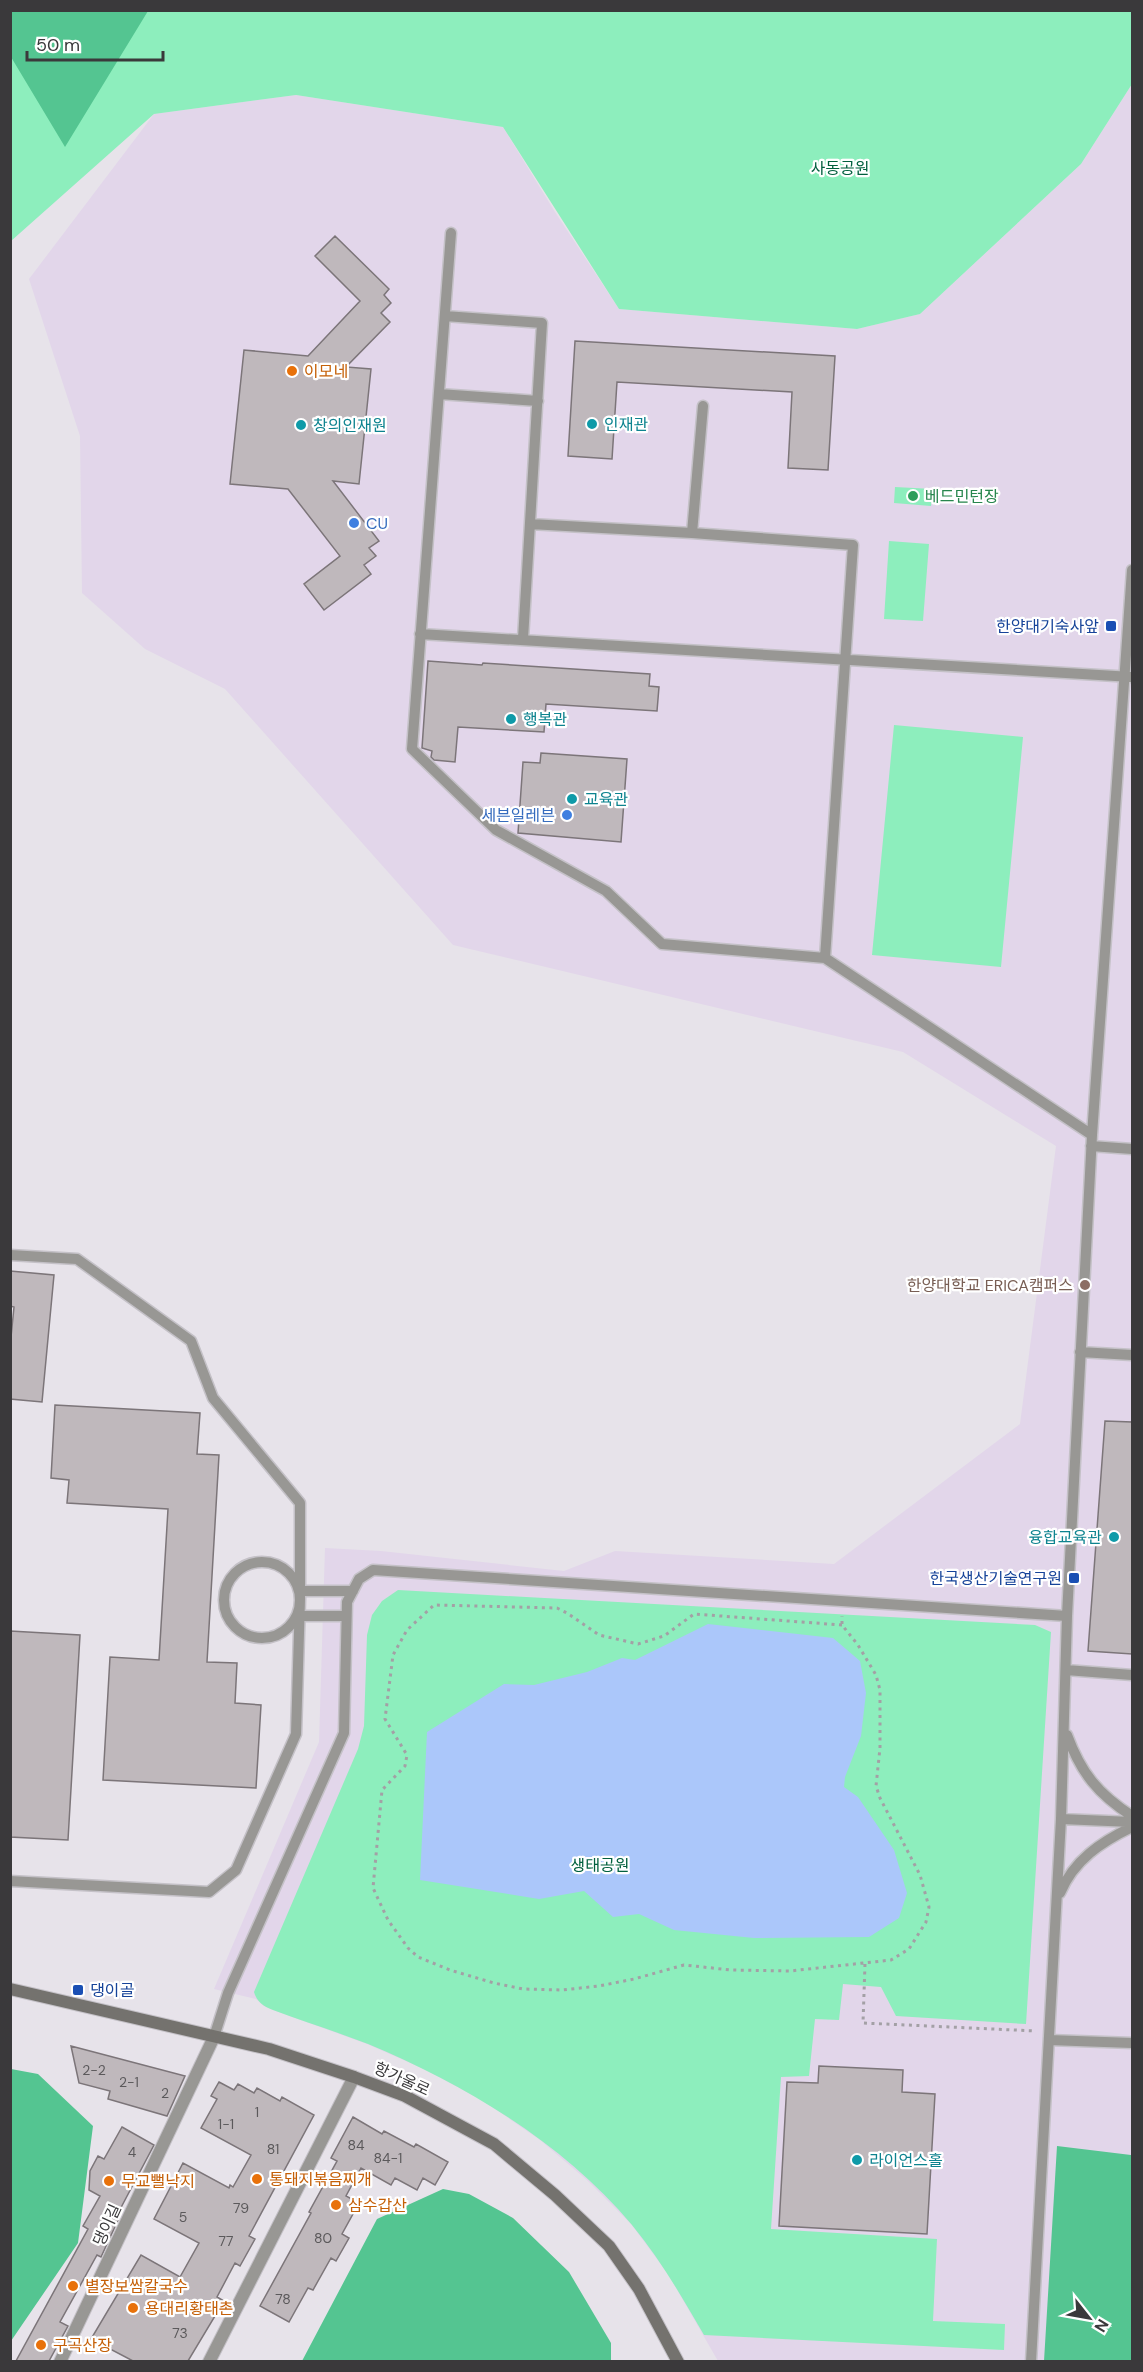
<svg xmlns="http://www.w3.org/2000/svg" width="1143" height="2372" viewBox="0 0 1143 2372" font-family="'DM Sans','Noto Sans KR',sans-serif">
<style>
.education{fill:#e2d6ea}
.green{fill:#8deebd}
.forest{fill:#54c591}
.water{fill:#abc7fa}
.building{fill:#bfb8bc;stroke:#7c7579;stroke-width:1.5}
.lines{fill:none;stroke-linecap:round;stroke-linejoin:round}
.lane-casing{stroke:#c4c1c7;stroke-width:13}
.street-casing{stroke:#c4c1c7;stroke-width:14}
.secondary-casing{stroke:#c4c1c7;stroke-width:14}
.path{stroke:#a3a0a5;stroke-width:3;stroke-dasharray:3 4.5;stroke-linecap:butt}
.lane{stroke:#989794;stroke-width:10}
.street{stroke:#989794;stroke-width:12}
.secondary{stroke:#74726e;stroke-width:12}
.food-dot{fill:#e8710a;stroke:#fff;stroke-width:2}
.culture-dot{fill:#0f9aa8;stroke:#fff;stroke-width:2}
.leisure-dot{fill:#2e9e5b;stroke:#fff;stroke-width:2}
.shop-dot{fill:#3f7fe0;stroke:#fff;stroke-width:2}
.transit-dot{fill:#1a4fb4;stroke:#fff;stroke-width:2}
.education-dot{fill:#8d6e63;stroke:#fff;stroke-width:2}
.labels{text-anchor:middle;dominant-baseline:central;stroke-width:4.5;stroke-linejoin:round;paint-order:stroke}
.number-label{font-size:14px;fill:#5b595b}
.park-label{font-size:16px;fill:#02603e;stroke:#fff}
.food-label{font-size:16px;fill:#c56008;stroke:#fff;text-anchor:start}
.culture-label{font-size:16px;fill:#0d838f;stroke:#fff;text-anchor:start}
.leisure-label{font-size:16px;fill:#27864d;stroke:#fff;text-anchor:start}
.shop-label{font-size:16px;fill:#366cbe;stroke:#fff;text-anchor:start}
.transit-label{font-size:16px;fill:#164399;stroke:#fff;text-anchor:end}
.education-label{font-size:16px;fill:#785e54;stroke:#fff;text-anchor:end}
.street-label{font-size:16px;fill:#3a393b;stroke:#fff}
</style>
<rect width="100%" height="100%" fill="#e7e3ea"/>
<path class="education" d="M 1132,84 L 1132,2361 L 718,2361 L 668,2274 L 631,2224 L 588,2181 L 540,2140 L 485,2102 L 424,2069 L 367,2044 L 273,2010 L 264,2006 L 256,1999 L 214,1989 L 319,1742 L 325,1548 L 381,1551 L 564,1571 L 615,1551 L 834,1564 L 1020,1424 L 1056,1146 L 903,1052 L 453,945 L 225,689 L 145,649 L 82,593 L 80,436 L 29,279 L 154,114 L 296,95 L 503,127 L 555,212 L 619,309 L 857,329 L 920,314 L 1081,164 Z"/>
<path class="green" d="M 11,11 L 1132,11 L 1132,84 L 1081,164 L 920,314 L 857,329 L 619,309 L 503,127 L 296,95 L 154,114 L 11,241 Z
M 895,487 L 933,489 L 931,506 L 894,503 Z
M 889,541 L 929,544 L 923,621 L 884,619 Z
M 894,725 L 1023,737 L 1001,967 L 872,955 Z
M 398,1590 L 1035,1625 L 1051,1632 L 1026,2024 L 896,2016 L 881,1987 L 843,1984 L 839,2020 L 815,2019 L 809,2076 L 781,2077 L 771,2229 L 937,2239 L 933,2321 L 1005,2324 L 1004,2350 L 704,2335 C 682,2297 660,2259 632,2225 C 563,2143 466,2085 368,2044 C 337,2032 305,2022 273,2010 C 263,2006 257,2002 254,1992 L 358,1749 L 364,1726 L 367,1635 L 372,1615 L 382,1601 Z"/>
<path class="forest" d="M 11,10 L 148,11 L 65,147 L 11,57 Z
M 11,2069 L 38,2074 L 93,2126 L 78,2243 L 11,2341 Z
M 1132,2088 L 1132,2361 L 1044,2361 L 1057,2146 L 1131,2155 Z
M 443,2189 L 469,2194 L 513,2218 L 569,2272 L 611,2343 L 611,2361 L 302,2361 L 377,2219 Z"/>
<path class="water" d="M 708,1624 L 833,1638 L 860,1661 L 866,1693 L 861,1736 L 845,1777 L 844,1787 L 858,1797 L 894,1850 L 907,1893 L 899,1918 L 869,1937 L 754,1938 L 674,1930 L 639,1914 L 613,1917 L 584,1891 L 539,1899 L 420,1880 L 427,1732 L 504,1684 L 534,1685 L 587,1672 L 622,1658 L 635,1660 Z"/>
<path class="building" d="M 335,236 L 389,289 L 384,295 L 391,303 L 381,313 L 390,322 L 346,367 L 371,369 L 359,484 L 333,481 L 379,541 L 369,548 L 376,556 L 364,565 L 371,574 L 324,610 L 304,584 L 340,556 L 288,489 L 230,484 L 244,350 L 308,356 L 360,301 L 315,256 Z
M 575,341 L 835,356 L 828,470 L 788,468 L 792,392 L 617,382 L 612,459 L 568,456 Z
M 428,661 L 482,665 L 483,663 L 650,674 L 649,686 L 659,687 L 657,711 L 546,704 L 544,732 L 458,727 L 455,762 L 434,760 L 431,757 L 432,751 L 422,748 Z
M 541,753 L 627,759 L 621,842 L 518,833 L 523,762 L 540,763 Z
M 10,1271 L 54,1275 L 42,1402 L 10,1399 L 10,1347 L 14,1307 L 10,1306 Z
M 55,1405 L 200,1413 L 197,1454 L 219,1455 L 207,1662 L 237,1663 L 235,1703 L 261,1705 L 256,1788 L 103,1780 L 110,1657 L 159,1660 L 168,1509 L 67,1503 L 69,1480 L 51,1478 Z
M 1105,1421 L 1132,1422 L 1132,1654 L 1088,1651 Z
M 10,1631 L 80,1635 L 68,1840 L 10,1837 Z
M 71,2046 L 185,2076 L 167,2116 L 108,2099 L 110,2091 L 79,2083 Z
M 819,2066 L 903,2070 L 902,2092 L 935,2094 L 927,2234 L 779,2226 L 787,2082 L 818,2083 Z
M 219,2082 L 234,2090 L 238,2084 L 254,2093 L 257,2088 L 280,2101 L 282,2097 L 314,2115 L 249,2236 L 255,2239 L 240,2266 L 235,2263 L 217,2297 L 224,2301 L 188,2361 L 133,2361 L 91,2339 L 141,2255 L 180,2277 L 199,2243 L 154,2219 L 183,2163 L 229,2188 L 230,2185 L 233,2187 L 251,2155 L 201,2128 L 217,2099 L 211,2096 Z
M 353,2117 L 382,2134 L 384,2131 L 414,2147 L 416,2144 L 448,2162 L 435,2185 L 423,2178 L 417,2190 L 395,2178 L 391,2185 L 361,2168 L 346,2196 L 359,2203 L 342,2234 L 349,2238 L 336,2261 L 331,2258 L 313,2290 L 308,2288 L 289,2322 L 260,2306 L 311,2213 L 309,2212 L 337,2161 L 331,2158 Z
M 122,2127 L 154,2145 L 116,2217 L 119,2218 L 101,2257 L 97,2255 L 60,2322 L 68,2326 L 49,2361 L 16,2361 L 88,2229 L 83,2226 L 100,2196 L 89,2190 L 90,2171 L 98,2156 L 104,2159 Z"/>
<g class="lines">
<defs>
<path id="lane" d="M 451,233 L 412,749 L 496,830 L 606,891 L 662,944 L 825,958 L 1092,1135
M 445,316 L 542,323 L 523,639
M 439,394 L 538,401
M 530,524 L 692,533 L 853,545 L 825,958
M 692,533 L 703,406
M 1132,570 L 1092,1135 L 1067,1616 L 1061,1819 L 1132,1822
M 420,634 L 1132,677
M 1091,1146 L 1132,1149
M 10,1255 L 77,1259 L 191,1341 L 213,1398 L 300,1503 L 300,1599 L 296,1734 L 236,1870 L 209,1892 L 10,1881
M 1080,1352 L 1132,1355
M224 1600a38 38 0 1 1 76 0a38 38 0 1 1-76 0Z
M 300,1591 L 353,1591
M 300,1616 L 346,1616
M 1066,1670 L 1132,1675
M 1067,1735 C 1081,1773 1098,1794 1132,1816
M 1060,1893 C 1074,1860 1101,1842 1132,1827
M 214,2037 L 228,1993 L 344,1733 L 347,1602 L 359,1579 L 373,1570 L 1067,1616
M 1049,2040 L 1132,2043
M 1031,2362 L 1061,1819"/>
<path id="street" d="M 60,2362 L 214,2037
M 209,2362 L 354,2077"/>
<path id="secondary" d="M 10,1989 L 269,2049 L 354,2077 L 405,2096 L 494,2144 L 555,2195 L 609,2246 L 639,2289 L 678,2362"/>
</defs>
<use href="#lane" class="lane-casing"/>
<use href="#street" class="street-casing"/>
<use href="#secondary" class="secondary-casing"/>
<path class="path" d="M 842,1625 L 694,1614 L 664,1636 L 638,1644 L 599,1635 L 567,1613 L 557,1608 L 434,1605 L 407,1630 L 393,1655 L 385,1719 L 407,1755 L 405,1766 L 382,1790 L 373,1888 L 388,1920 L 408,1948 L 418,1957 L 450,1970 L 494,1983 L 523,1989 L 562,1990 L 599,1986 L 634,1979 L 684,1965 L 731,1970 L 790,1971 L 891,1960 L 909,1949 L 926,1922 L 929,1907 L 920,1875 L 880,1798 L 876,1786 L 880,1748 L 880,1690 L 876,1675 L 858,1645 L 842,1625 L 842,1616
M 865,1964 L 863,2023 L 1036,2031"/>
<use href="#lane" class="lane"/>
<use href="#street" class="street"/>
<use href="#secondary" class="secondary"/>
</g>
<g class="food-dot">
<circle cx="292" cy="371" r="6"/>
<circle cx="257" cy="2179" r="6"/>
<circle cx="109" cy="2181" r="6"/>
<circle cx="336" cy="2205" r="6"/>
<circle cx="73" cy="2286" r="6"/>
<circle cx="133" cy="2308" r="6"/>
<circle cx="41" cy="2345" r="6"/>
</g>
<g class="culture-dot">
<circle cx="592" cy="424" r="6"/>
<circle cx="301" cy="425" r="6"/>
<circle cx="511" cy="719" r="6"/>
<circle cx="572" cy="799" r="6"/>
<circle cx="1114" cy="1537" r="6"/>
<circle cx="857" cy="2160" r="6"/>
</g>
<circle class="leisure-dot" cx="913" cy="496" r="6"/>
<g class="shop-dot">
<circle cx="354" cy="523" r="6"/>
<circle cx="567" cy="815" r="6"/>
</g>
<g class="transit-dot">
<rect x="1105" y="620" width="12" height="12" rx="3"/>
<rect x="1068" y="1572" width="12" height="12" rx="3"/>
<rect x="72" y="1984" width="12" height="12" rx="3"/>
</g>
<circle class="education-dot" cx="1085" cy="1285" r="6"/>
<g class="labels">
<g class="number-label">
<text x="94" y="2070">2-2</text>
<text x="129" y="2082">2-1</text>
<text x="165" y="2093">2</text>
<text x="257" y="2112">1</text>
<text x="226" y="2124">1-1</text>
<text x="356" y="2145">84</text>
<text x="273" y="2149">81</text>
<text x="132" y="2152">4</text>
<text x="388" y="2158">84-1</text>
<text x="241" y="2208">79</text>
<text x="183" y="2217">5</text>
<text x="323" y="2238">80</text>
<text x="226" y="2241">77</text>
<text x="283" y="2299">78</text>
<text x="180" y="2333">73</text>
</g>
<g class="park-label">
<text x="840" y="168">사동공원</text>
<text x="600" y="1865">생태공원</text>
</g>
<g class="food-label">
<text x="304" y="371">이모네</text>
<text x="269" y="2179">통돼지볶음찌개</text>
<text x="121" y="2181">무교뻘낙지</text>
<text x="348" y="2205">삼수갑산</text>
<text x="85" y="2286">별장보쌈칼국수</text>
<text x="145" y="2308">용대리황태촌</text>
<text x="53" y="2345">구곡산장</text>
</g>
<g class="culture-label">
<text x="604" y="424">인재관</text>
<text x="313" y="425">창의인재원</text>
<text x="523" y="719">행복관</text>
<text x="584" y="799">교육관</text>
<text x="1102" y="1537" text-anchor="end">융합교육관</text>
<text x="869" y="2160">라이언스홀</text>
</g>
<g class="leisure-label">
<text x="925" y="496">베드민턴장</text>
</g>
<g class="shop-label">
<text x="366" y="523">CU</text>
<text x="555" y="815" text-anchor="end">세븐일레븐</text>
</g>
<g class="transit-label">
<text x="1099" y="626">한양대기숙사앞</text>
<text x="1062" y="1578">한국생산기술연구원</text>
<text x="90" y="1990" text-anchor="start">댕이골</text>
</g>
<g class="education-label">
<text x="1073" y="1285">한양대학교 ERICA캠퍼스</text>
</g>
<g class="street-label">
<text transform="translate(402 2079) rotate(24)">항가울로</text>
<text transform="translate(107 2225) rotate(-65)">댕이길</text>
</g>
</g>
<rect width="1143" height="2372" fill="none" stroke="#3a393b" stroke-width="24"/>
<g transform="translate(1089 2318) rotate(121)" stroke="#ffffff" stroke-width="4.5" paint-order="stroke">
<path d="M0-4.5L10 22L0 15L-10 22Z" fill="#3a393b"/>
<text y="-9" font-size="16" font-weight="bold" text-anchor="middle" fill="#3a393b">N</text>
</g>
<path d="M27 51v9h136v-9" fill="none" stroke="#3a393b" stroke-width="3"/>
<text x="36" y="51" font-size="18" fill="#3a393b" stroke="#ffffff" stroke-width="4.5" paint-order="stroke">50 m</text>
</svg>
